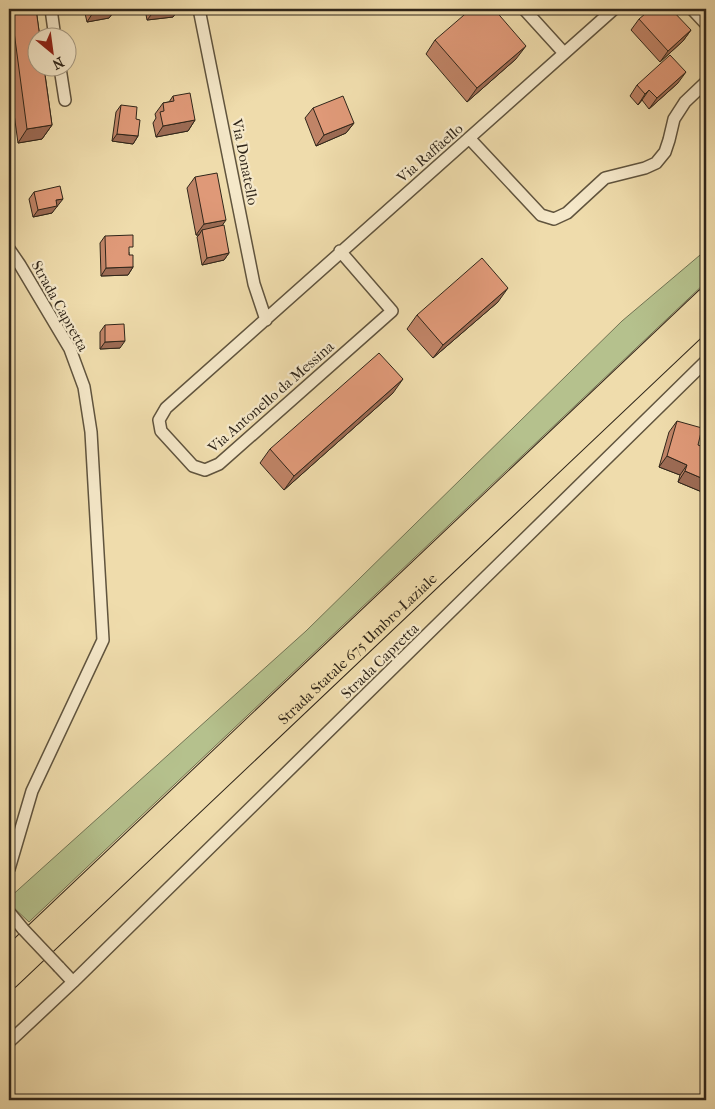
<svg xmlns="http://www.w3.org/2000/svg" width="715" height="1109" viewBox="0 0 715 1109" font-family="'IM FELL French Canon',serif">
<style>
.grass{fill:#b5c18d;stroke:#727454}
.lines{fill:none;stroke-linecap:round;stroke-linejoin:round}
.minor-casing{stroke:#60543e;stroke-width:14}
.trunk-casing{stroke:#30261a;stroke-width:22}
.minor{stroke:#f5e8c9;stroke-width:11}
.trunk{stroke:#efdcac;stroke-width:20}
.minor-bridge-casing{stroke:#60543e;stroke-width:14;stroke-linecap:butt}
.minor-bridge{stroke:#f5e8c9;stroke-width:11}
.wall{fill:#c08467;stroke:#30261a}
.shaded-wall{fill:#9c6b54;stroke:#30261a}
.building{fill:#df9978;stroke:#30261a}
.labels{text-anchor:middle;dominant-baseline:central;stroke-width:4.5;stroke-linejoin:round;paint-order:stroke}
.street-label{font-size:15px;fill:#30261a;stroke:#f5e8c9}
</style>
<rect width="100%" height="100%" fill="#efdcac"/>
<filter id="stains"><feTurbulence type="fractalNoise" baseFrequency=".004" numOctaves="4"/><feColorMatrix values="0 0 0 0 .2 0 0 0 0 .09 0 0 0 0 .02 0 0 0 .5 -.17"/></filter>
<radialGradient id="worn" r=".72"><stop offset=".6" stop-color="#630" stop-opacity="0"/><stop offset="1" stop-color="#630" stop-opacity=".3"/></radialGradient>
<path class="grass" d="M 706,250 L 706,282 L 29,922 L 14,908 L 9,898 L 306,631 L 622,321 Z"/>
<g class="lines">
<defs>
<path id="minor" d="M 51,9 L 55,38
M 199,9 L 254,284 L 266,320
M 524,9 L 564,53
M 692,9 L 706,24
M 60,68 L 65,100
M 469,138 L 541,215 L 554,219 L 567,213 L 605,178 L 645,168 L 656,163 L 665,152 L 669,140 L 674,119 L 685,102 L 706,82
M 9,249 L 20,265 L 70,349 L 84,387 L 91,432 L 103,640 L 32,791 L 9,869
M 340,251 L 392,311 L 219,464 L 205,470 L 193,466 L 161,431 L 159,420 L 166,408 L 614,9
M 9,912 L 23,929
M 73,982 L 706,361
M 9,1042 L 73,982 L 59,967"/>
<g id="trunk">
<path d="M 9,958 L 706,298"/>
<path id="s1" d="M 9,979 L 706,319"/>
</g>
</defs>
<use href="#minor" class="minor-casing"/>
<use href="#trunk" class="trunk-casing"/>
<use href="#minor" class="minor"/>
<use href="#trunk" class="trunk"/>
<defs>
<path id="minor-bridge" d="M 23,929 L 59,967"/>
</defs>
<use href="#minor-bridge" class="minor-bridge-casing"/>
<use href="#minor-bridge" class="minor-bridge"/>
</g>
<path class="wall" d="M 9,9 L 36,9 L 52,125 L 42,139 L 18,143 L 9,77 Z
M 84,9 L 116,9 L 109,18 L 87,22 Z
M 145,9 L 179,9 L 173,17 L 147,20 Z
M 639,19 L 691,30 L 683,41 L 660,62 L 631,30 Z
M 435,40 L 516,59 L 467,102 L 426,54 Z
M 678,83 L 649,109 L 642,100 L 638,105 L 630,96 L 637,85 Z
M 173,96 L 195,120 L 188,131 L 156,137 L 153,123 L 156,118 L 155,114 L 163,103 L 169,102 Z
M 121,105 L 136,119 L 138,136 L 133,144 L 112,141 L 116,112 Z
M 313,108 L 354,123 L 346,133 L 316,146 L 305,118 Z
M 195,177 L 222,226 L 229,253 L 224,260 L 202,265 L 197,237 L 199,235 L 196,235 L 187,188 Z
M 34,192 L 58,206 L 56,206 L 52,213 L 33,217 L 29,199 Z
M 105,236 L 129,252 L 129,255 L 133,267 L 128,275 L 101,276 L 100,243 Z
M 498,302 L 433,358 L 407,329 L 417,315 Z
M 105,325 L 120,348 L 100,349 L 100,332 Z
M 393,393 L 284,490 L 260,463 L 270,449 Z
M 677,421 L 698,445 L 706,448 L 706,485 L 702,492 L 678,482 L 680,475 L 659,467 L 669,432 Z"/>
<path class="shaded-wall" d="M 109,9 L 116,9 L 109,18 L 87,22 L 94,11 Z
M 162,9 L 179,9 L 173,17 L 147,20 L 155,10 Z
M 691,30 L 683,41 L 660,62 L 668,51 Z
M 526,46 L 516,59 L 467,102 L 477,88 Z
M 686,72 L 678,83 L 649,109 L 657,98 Z
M 649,90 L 642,100 L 638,105 L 645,94 Z
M 195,120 L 188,131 L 156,137 L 163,126 Z
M 354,123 L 346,133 L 316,146 L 324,135 Z
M 52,125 L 42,139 L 18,143 L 27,129 Z
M 117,134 L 138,136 L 133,144 L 112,141 Z
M 63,199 L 52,213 L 33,217 L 38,210 L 56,200 Z
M 226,220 L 219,230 L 202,230 L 199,235 L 196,235 L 204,224 Z
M 229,253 L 224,260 L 202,265 L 207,258 Z
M 133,267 L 128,275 L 101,276 L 106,268 Z
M 508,288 L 498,302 L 433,358 L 443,345 Z
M 125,341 L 120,348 L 100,349 L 105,342 Z
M 403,379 L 393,393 L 284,490 L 294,476 Z
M 667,456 L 687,465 L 680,475 L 659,467 Z
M 685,471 L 706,480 L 706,485 L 702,492 L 678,482 Z"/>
<path class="building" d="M 11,9 L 36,9 L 40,38 L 38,38 L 38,68 L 44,68 L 52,125 L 27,129 Z
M 94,9 L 109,9 L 94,11 Z
M 471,9 L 494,9 L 526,46 L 477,88 L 435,40 Z
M 651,9 L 671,9 L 691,30 L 668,51 L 639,19 Z
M 670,55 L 686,72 L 657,98 L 649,90 L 645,94 L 637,85 Z
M 190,93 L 195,120 L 163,126 L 160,112 L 164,111 L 163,103 L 174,101 L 173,96 Z
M 343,96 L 354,123 L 324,135 L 313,108 Z
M 121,105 L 137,107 L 136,119 L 140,120 L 138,136 L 117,134 Z
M 217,173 L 226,220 L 204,224 L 195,177 Z
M 60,186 L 63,199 L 56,200 L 57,206 L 38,210 L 34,192 Z
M 224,225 L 229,253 L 207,258 L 202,230 Z
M 133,235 L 133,247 L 129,247 L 129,255 L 133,255 L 133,267 L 106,268 L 105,236 Z
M 482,258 L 508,288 L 443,345 L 417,315 Z
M 124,324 L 125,341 L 105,342 L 105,325 Z
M 379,353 L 403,379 L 294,476 L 270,449 Z
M 677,421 L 702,428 L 698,445 L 706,448 L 706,480 L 685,471 L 687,465 L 667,456 Z"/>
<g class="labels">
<g class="street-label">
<text transform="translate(430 153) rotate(-41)">Via Raffaello</text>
<text transform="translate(245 162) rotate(79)">Via Donatello</text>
<text transform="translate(60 306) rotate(61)">Strada Capretta</text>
<text transform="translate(271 397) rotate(-41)">Via Antonello da Messina</text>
<text stroke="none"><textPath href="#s1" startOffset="480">Strada Statale 675 Umbro-Laziale</textPath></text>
<text transform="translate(380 661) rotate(-44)">Strada Capretta</text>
</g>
</g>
<rect width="715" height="1109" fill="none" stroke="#efdcac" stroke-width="30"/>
<rect x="10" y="10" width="695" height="1089" fill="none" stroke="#30261a" stroke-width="2.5"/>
<rect x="15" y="15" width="685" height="1079" fill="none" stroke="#30261a"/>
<g transform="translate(52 52) rotate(151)"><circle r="24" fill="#f5e8c9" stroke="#a69a83"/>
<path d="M0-4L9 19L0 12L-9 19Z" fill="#8f2418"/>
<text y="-8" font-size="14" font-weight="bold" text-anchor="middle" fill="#30261a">N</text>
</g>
<rect width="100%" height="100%" filter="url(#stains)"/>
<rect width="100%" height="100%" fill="url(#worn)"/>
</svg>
